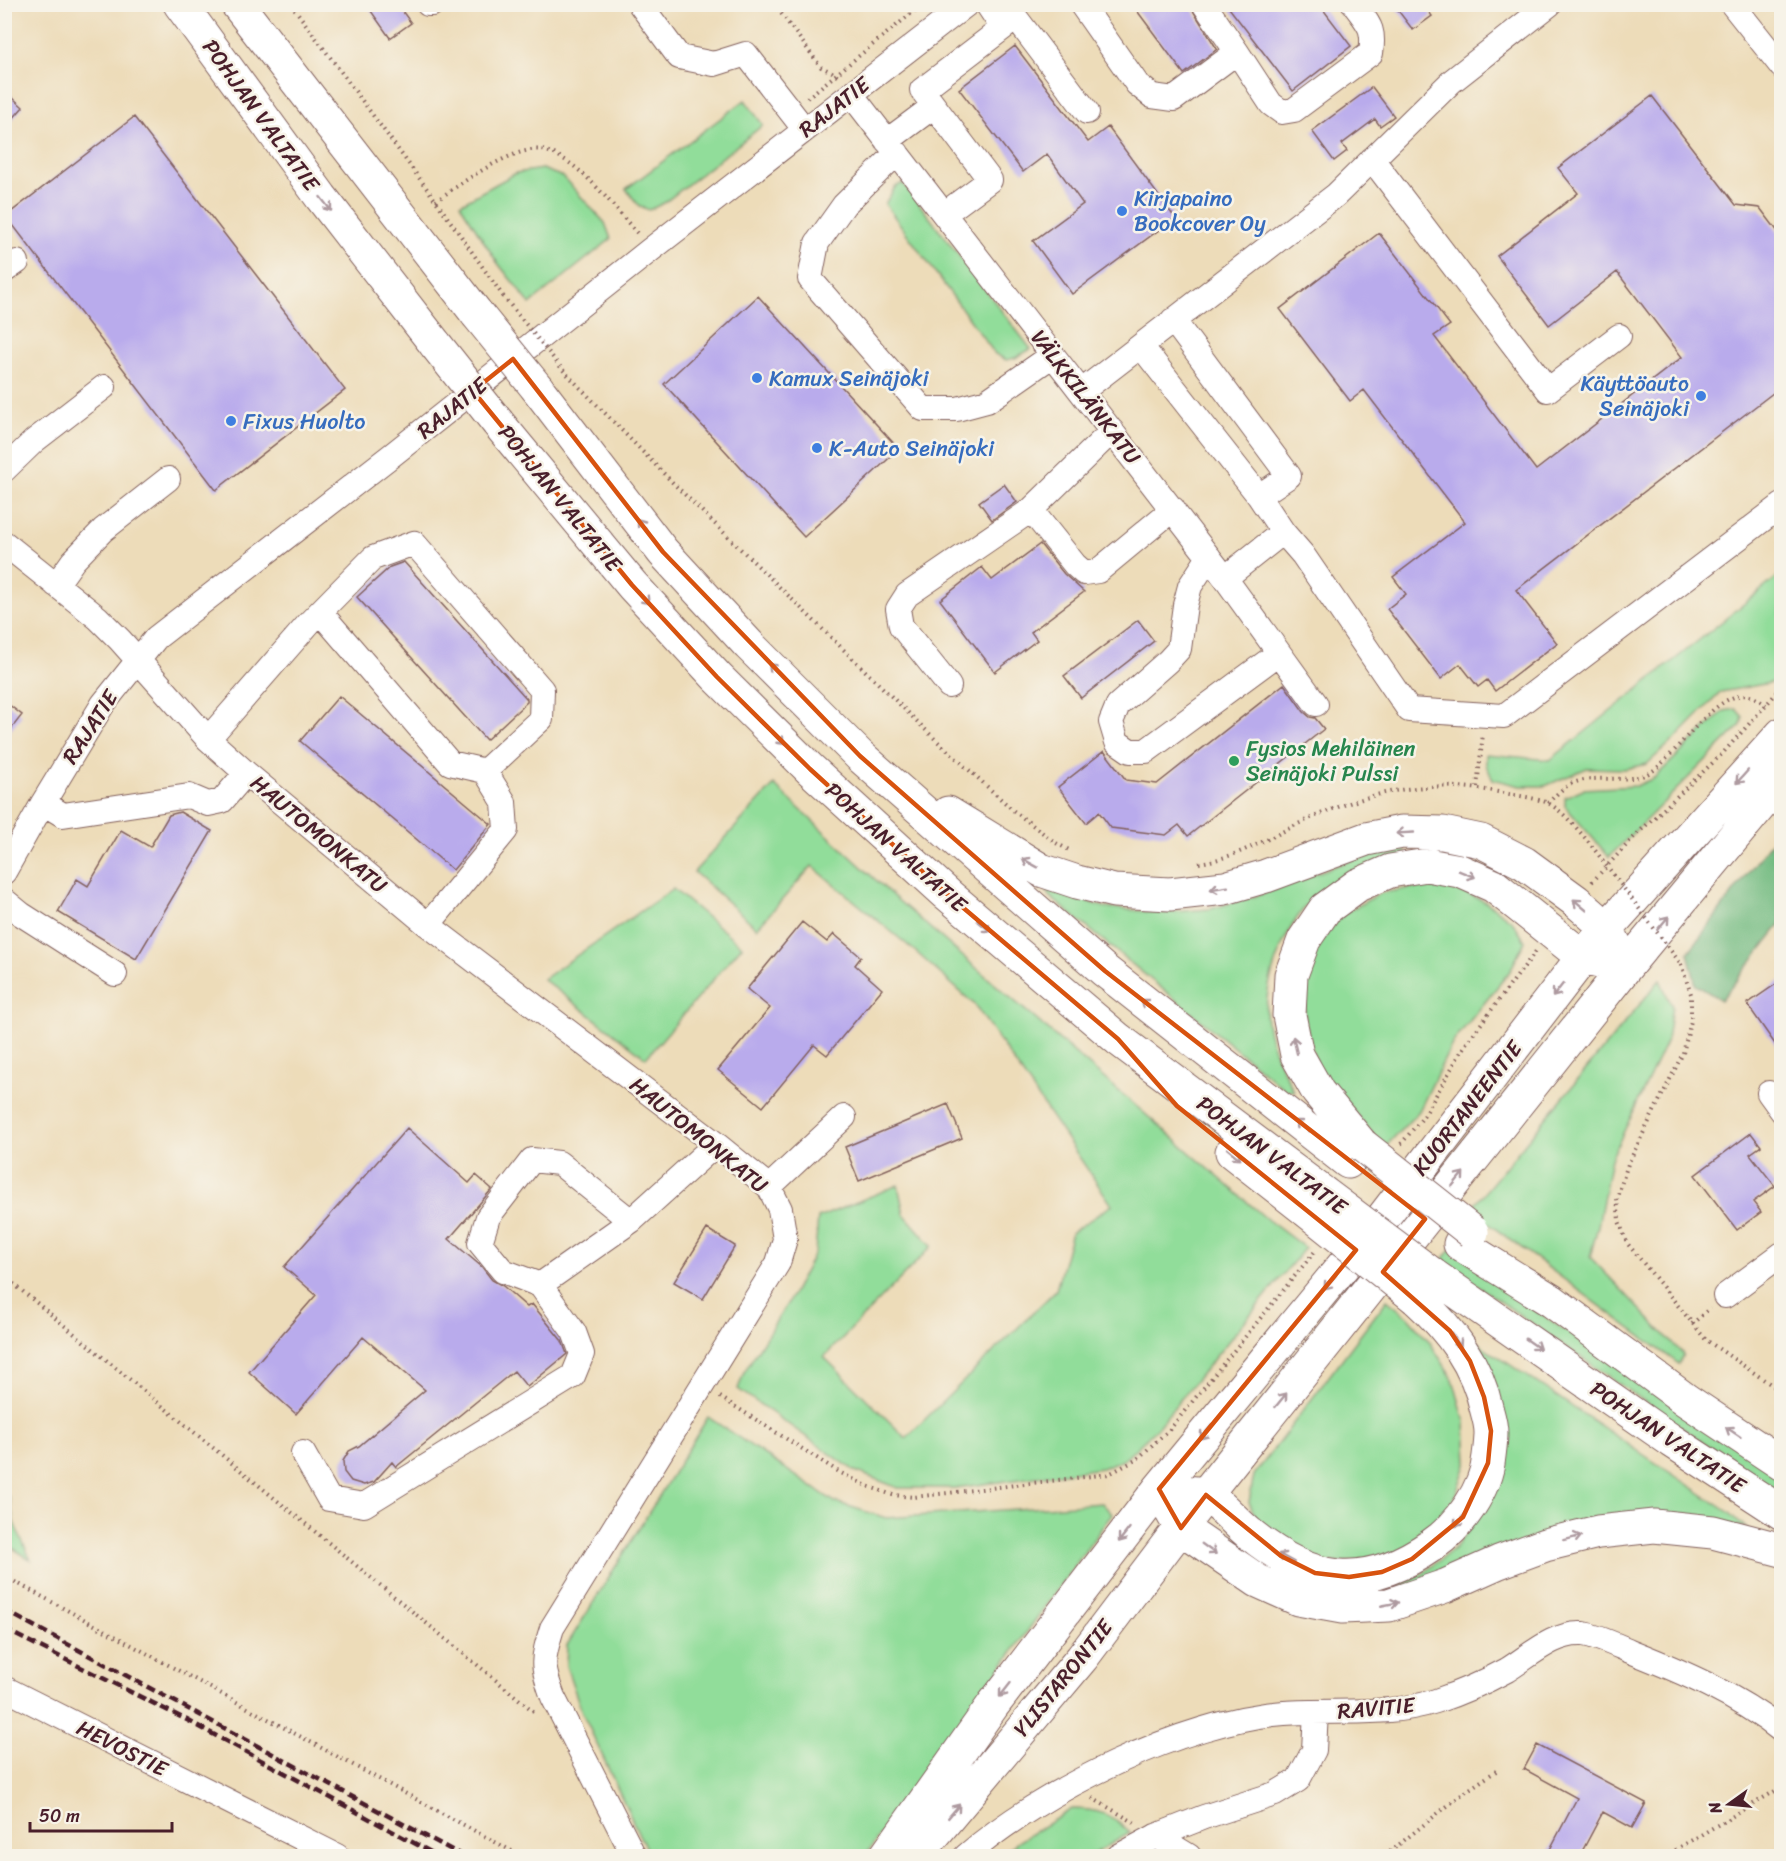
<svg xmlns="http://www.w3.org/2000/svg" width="1786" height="1861" viewBox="0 0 1786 1861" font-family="Sriracha,sans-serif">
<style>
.green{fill:#91dd9a;stroke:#6e7e62;stroke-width:1.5}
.forest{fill:#74bc82;stroke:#5f6e56;stroke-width:1.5}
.building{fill:#b9abec}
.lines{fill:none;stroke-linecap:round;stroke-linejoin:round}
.minor-casing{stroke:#83615d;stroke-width:26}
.highway-casing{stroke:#83615d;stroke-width:35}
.path{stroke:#83615d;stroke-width:4;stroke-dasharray:1.5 4.5;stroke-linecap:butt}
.minor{stroke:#fff;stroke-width:24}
.highway{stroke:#fff;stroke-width:33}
.rail{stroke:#4a1f2b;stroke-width:4.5;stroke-dasharray:9 4.5;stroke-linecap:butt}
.highway-bridge-casing{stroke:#83615d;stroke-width:35;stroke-linecap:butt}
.path-bridge{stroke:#83615d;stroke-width:4;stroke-dasharray:1.5 4.5;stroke-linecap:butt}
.highway-bridge{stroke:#fff;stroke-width:33}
.oneway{stroke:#ae9aa0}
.marked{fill:none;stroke:#d8530f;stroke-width:4.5;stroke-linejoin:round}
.shop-dot{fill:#3f7fe0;stroke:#f7f3e8;stroke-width:2}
.leisure-dot{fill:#2e9e5b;stroke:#f7f3e8;stroke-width:2}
.labels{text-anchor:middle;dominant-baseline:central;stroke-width:5;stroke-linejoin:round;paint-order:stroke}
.street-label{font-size:22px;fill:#4a1f2b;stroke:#f7f3e8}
.shop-label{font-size:22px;fill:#366cbe;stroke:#f7f3e8;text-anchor:start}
.leisure-label{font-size:22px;fill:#27864d;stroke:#f7f3e8;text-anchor:start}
</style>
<rect width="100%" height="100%" fill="#f7f3e8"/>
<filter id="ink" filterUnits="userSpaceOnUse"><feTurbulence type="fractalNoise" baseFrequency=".0167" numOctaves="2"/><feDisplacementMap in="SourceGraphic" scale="12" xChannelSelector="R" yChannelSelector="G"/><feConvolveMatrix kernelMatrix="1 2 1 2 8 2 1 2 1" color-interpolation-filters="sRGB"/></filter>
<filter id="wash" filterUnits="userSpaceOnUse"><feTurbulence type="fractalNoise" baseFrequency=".008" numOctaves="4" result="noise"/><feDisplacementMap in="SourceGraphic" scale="24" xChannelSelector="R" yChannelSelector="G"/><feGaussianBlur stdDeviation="1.35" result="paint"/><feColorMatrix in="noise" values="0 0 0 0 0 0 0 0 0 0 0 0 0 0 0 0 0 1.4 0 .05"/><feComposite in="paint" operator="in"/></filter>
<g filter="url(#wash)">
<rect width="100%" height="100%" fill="#eddcb9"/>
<path class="green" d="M 745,100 L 763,125 L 664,203 L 649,210 L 639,206 L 626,189 Z
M 542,169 L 563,177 L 605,223 L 611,239 L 530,304 L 497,262 L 460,204 L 516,173 Z
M 903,183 L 1031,349 L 1015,358 L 1006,360 L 995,354 L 885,204 L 895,187 Z
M 1781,574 L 1781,675 L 1775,682 L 1721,692 L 1678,736 L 1647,764 L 1625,769 L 1587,768 L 1545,786 L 1520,786 L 1493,779 L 1486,765 L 1486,754 L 1550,760 Z
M 1736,709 L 1743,717 L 1741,725 L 1609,857 L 1565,806 L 1565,797 L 1583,789 L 1636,786 L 1654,778 L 1724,711 Z
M 774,785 L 893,896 L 1268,1220 L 1305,1248 L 1157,1428 L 1126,1458 L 1102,1468 L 955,1488 L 898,1488 L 855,1471 L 738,1389 L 744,1372 L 789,1301 L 815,1252 L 818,1218 L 898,1185 L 904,1214 L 932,1246 L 824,1357 L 906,1438 L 1056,1290 L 1072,1232 L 1112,1205 L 975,1005 L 916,952 L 812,866 L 757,928 L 694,872 Z
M 1404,849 L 1407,856 C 1378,863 1350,870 1325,888 C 1290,912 1261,981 1267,1023 C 1271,1048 1282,1069 1294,1091 L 1287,1091 L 1049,896 L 1046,888 L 1104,907 L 1160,913 L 1210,909 L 1259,895 L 1361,856 Z
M 1417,887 L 1452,887 L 1486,902 L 1512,921 L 1525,941 L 1510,971 L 1453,1042 L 1419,1111 L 1384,1148 L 1316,1065 L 1305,1022 L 1304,982 L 1319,943 L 1344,913 L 1381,893 Z
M 673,889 L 742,946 L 646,1058 L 543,979 Z
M 1660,980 L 1672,1006 L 1667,1040 L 1611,1159 L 1598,1226 L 1590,1257 L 1683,1354 L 1679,1364 L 1470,1210 Z
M 1451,1249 L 1547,1318 L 1781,1476 L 1781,1496 L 1442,1261 Z
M 1387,1300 L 1408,1317 L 1429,1341 L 1453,1379 L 1465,1422 L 1467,1462 L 1453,1502 L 1433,1534 L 1396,1558 L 1321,1564 L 1261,1529 L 1249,1502 L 1254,1475 Z
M 1460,1331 L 1730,1513 L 1746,1528 L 1679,1515 L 1424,1585 L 1379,1590 L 1422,1574 L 1456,1547 L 1481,1513 L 1497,1477 Z
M 708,1417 L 835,1502 L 886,1518 L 1102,1503 L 1112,1514 L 865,1856 L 649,1856 L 582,1712 L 566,1666 L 567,1645 Z
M 4,1493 L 9,1497 L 14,1523 L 31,1560 L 5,1543 Z
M 1072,1809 C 1099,1809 1111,1814 1130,1833 L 1090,1856 L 999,1856 L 1019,1841 Z"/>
<path class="forest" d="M 1781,829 L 1781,924 L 1721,1000 L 1696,985 L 1688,953 Z"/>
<g id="blocks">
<path class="building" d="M 366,4 L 397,4 L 411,23 L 390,38 Z
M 1132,4 L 1189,4 L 1217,49 L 1184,74 Z
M 1226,4 L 1319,4 L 1351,46 L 1293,91 Z
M 1393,4 L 1423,4 L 1432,16 L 1413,30 Z
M 1015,46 L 1088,142 L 1108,127 L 1175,218 L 1072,294 L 1033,241 L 1083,204 L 1047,154 L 1023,172 L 959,89 Z
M 1372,87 L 1394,116 L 1380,126 L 1375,119 L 1342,144 L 1347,151 L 1334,161 L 1312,131 Z
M 4,90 L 23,107 L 4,129 Z
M 1652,96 L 1736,205 L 1760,208 L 1782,237 L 1782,386 L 1516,590 L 1557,643 L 1495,691 L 1487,680 L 1478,687 L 1460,664 L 1441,679 L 1387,609 L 1406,594 L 1393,577 L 1465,522 L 1364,390 L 1350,401 L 1280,309 L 1379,233 L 1450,325 L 1434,336 L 1536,470 L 1682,357 L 1617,272 L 1549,325 L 1497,256 L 1578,193 L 1558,168 Z
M 134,117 L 345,390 L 216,490 L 6,216 Z
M 758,296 L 899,449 L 804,537 L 664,384 Z
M 1004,484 L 1017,502 L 992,520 L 979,502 Z
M 1040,544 L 1064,574 L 1084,592 L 1031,632 L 1037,640 L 995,672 L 940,600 L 982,567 L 992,580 Z
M 404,562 L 527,699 L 527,702 L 486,740 L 357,597 L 390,567 Z
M 1138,620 L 1154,641 L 1081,698 L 1064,676 Z
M 1284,684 L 1304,712 L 1310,717 L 1315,718 L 1324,729 L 1188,836 L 1179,825 L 1166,835 L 1111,828 L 1099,812 L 1086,823 L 1058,787 L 1104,751 L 1126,780 L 1157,784 Z
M 339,696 L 491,824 L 453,870 L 300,741 Z
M 4,701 L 22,715 L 4,738 Z
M 180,812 L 212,831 L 136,959 L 58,912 L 77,879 L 88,886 L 121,830 L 150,847 L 169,815 Z
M 802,922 L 827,942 L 834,934 L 861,957 L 855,965 L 882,989 L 827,1055 L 814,1045 L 763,1107 L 718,1070 L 770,1008 L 747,989 Z
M 1782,980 L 1782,1054 L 1747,1004 Z
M 948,1104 L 962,1138 L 859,1181 L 845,1147 Z
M 407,1128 L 469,1183 L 476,1175 L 492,1189 L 449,1239 L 482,1267 L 492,1280 L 503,1286 L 527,1307 L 532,1304 L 562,1341 L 567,1354 L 527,1387 L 514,1371 L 396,1467 L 392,1462 L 374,1482 L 364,1485 L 351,1481 L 344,1472 L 343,1461 L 349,1451 L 359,1446 L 425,1390 L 363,1337 L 296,1414 L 249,1372 L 316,1295 L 284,1267 Z
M 1751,1133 L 1761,1146 L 1750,1154 L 1775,1186 L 1753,1202 L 1761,1212 L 1737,1230 L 1695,1175 Z
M 707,1229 L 735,1246 L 703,1299 L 674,1282 Z
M 1537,1745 L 1646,1803 L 1632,1828 L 1603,1812 L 1579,1857 L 1546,1857 L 1577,1798 L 1524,1769 Z"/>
</g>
</g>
<g filter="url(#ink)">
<use href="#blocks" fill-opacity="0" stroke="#83615d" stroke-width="1.5"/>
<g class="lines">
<defs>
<path id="minor" d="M 428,4 L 432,4
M 640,4 L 679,57 L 714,64 L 746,54 L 805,130
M 1081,4 L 1137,84 L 1152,96 L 1174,99 L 1237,52 L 1204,4
M 1732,4 L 1782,67
M 1003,28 L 1016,18 L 1087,112
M 1237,52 L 1271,104 L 1282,112 L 1294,110 L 1371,53 C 1375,27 1368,24 1354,4
M 851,94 L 1225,578 L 1316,704
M 887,141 L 934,106
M 897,153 L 844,205 L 817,243 L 810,279 L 923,409 L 957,409 L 987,401 L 1053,355
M 1372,159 L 1548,390 L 1619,336
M 944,214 L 990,180 L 922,90 L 1003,28 L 987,4
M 4,271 L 17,262
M 1141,346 L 1259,496 L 1289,476 L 1173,320
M 1082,391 L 1336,195 L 1452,81 L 1550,4
M 4,470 L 34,441 L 104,387
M 1259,496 L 1283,532
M 1031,510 L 1075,565 L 1084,573 L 1098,571 L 1173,509
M 4,543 L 98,618 L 120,640 L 208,739 L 246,773 L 428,925 L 716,1144 L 769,1187 L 780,1209 L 785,1239 L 778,1263 L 552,1628 C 542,1660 541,1665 553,1697 L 634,1856
M 1209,557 L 1190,586 L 1185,605 L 1179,649 L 1168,661 L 1118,705 L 1111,722 L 1117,742 L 1130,751 L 1146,751 L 1279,653
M 1225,578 L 1283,532 L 1303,555 L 1409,710 L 1504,716 L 1782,505
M 56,585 L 73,561 L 103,530 L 168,479
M 949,686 L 901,626 L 898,609 L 907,595 L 1031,510 L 1112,431
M 208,739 L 310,622 L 373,558 L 414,543 L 542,690 L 541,719 L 485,771 L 450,763 L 320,612
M 43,803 L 63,815 L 189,796 L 208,804 L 222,801 L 246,773
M 4,872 L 43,803 L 103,704 L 156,638 L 392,455 L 649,251 L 967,4
M 4,900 L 21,914 L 115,974
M 428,925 L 506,830 L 504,802 L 485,771
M 1769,1093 L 1782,1111
M 769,1187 L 844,1117
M 631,1221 L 559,1163 L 532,1160 L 488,1217 L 480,1243 L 503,1271 L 540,1285 L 631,1221 L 716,1144
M 1725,1296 L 1782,1254
M 303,1453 L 329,1499 L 364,1505 L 573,1376 L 582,1354 L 574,1332 L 540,1285
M 4,1688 L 337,1856
M 1156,1836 L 1189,1856
M 966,1856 C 1040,1791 1185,1720 1284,1713 C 1335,1709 1387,1717 1436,1701 C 1460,1693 1485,1682 1507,1670 C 1530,1656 1554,1632 1583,1634 C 1597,1636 1618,1646 1630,1651 C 1683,1672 1737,1695 1782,1731
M 1119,1856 L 1156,1836 L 1204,1817 L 1275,1794 L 1298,1780 L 1314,1750 L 1316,1712"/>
<path id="highway" d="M 180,4 L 321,197 L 436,345
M 237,4 L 477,314
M 537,388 L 663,552 L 749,645 L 860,756 L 1105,971 L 1348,1162
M 498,423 L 632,585 L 717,677 L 810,769 L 947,894 L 1118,1039 L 1322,1192
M 948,813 L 1041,870 L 1077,882 L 1114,891 L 1170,894 L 1225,888 L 1266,876 L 1366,839 L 1402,832 L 1443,833 L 1481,841 L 1524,863 L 1576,901 L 1607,928 L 1616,947
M 1362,1145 L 1318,1092 L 1297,1055 L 1289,1015 L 1291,975 L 1304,940 L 1325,909 L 1358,885 L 1390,871 L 1427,865 L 1460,871 L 1494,886 L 1583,957 L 1603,962
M 1232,1152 L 1306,1210
M 1460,1244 L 1552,1301 L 1686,1400 L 1782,1464
M 1433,1275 L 1672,1441 L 1782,1513
M 1183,1492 C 1189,1493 1199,1492 1205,1495 C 1217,1500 1238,1525 1250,1534 C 1312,1584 1364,1592 1432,1545 C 1459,1527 1486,1490 1489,1456 C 1490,1448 1491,1441 1491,1433 C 1491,1426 1489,1418 1487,1411 C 1477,1364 1450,1329 1416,1298
M 1170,1509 L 1181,1528 L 1258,1581 L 1298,1599 L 1342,1607 L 1389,1605 L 1445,1586 L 1499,1562 L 1545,1545 L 1598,1532 L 1654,1526 L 1713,1532 L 1782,1550
M 886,1856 L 993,1705 L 1159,1489 L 1381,1220 L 1583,957 L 1607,928 L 1782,734
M 916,1856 L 1082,1658 L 1205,1495 L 1625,968 L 1782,779"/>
</defs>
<use href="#minor" class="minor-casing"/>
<use href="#highway" class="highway-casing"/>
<path class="path" d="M 291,4 L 436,201 L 503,296
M 774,4 L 821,67 L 832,72 L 838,77
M 807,98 L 923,4
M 436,201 C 458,185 514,145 542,150 C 579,158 613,207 638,234
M 563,370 L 674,484 L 935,739 L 1014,811 L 1056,843 L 1071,851
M 1477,787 L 1483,734
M 1548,803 C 1555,796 1564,786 1573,783 C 1598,773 1632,786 1654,770 C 1679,752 1717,688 1750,696 C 1755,697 1761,702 1766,705
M 1199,863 C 1236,858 1267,839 1300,823 C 1372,790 1430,777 1508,794 C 1520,796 1536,798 1548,803 C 1563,811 1576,828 1588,841
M 1592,882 L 1636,835 L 1723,753 L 1782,687
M 1681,964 L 1691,994 L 1691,1021 L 1683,1053 L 1628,1164 L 1617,1197 L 1619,1221 L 1627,1243 L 1706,1340 L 1782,1392
M 1401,1144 L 1424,1116 L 1465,1045 L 1536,951
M 4,1276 L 537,1714
M 1692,1324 L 1710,1308
M 720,1397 L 839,1472 L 867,1486 L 893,1495 L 914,1497 L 1109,1474 L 1136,1460 L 1170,1429 L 1316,1250
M 4,1576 L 521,1856
M 1092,1798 L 1137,1824
M 1386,1856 L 1387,1854 L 1465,1792 L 1499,1769
M 1665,1856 L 1782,1787"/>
<use href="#minor" class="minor"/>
<use href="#highway" class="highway"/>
<path class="rail" d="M 4,1610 L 463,1856
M 4,1629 L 187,1720 L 438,1856"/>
<defs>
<path id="highway-bridge" d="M 477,314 L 537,388
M 436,345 L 498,423
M 1362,1145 L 1472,1232
M 1322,1192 L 1433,1275
M 1306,1210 L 1416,1298"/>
</defs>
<use href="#highway-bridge" class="highway-bridge-casing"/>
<path class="path-bridge" d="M 503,296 L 563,370
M 1588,841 L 1681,964"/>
<use href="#highway-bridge" class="highway-bridge"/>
</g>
<defs><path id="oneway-shaft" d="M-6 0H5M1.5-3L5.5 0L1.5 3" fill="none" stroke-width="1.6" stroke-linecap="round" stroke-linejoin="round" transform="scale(1.5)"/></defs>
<g class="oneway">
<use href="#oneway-shaft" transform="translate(326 204) rotate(52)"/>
<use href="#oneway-shaft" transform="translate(643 526) rotate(-128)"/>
<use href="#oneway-shaft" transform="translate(643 597) rotate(47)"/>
<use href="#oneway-shaft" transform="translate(775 670) rotate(-135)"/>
<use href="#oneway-shaft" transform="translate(778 738) rotate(45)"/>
<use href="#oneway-shaft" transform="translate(1742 777) rotate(132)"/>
<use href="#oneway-shaft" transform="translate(1405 833) rotate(177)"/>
<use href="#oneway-shaft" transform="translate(1030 863) rotate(-151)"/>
<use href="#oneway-shaft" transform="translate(1467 874) rotate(22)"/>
<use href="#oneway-shaft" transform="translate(1219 888) rotate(171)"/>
<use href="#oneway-shaft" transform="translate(1580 905) rotate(-140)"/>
<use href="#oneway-shaft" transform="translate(1663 923) rotate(-50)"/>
<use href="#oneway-shaft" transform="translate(984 926) rotate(40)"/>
<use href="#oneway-shaft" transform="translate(1558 990) rotate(128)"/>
<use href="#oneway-shaft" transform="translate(1148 1005) rotate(-142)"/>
<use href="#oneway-shaft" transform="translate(1295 1045) rotate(-103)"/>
<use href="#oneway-shaft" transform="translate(1302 1126) rotate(-142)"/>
<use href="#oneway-shaft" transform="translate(1234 1154) rotate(39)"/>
<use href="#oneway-shaft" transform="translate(1458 1179) rotate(-51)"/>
<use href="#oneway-shaft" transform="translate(1330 1282) rotate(130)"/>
<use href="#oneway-shaft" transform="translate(1456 1340) rotate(56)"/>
<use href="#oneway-shaft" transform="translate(1533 1344) rotate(35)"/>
<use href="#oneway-shaft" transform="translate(1281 1400) rotate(-51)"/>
<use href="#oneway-shaft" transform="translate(1206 1432) rotate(130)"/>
<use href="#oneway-shaft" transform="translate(1733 1432) rotate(-146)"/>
<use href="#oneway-shaft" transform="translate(1460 1520) rotate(130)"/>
<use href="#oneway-shaft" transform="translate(1124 1535) rotate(128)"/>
<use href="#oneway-shaft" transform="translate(1573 1538) rotate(-14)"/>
<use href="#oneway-shaft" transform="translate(1209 1549) rotate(36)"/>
<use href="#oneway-shaft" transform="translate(1286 1558) rotate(-151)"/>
<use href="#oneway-shaft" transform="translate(1390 1604) rotate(-11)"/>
<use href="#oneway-shaft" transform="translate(1005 1690) rotate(128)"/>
<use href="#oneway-shaft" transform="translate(954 1811) rotate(-50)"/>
</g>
</g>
<path class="marked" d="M 513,359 L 663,552 L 860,756 L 1105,971 L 1425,1219 L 1383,1272 L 1450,1331 L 1470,1361 L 1484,1397 L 1491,1431 L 1488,1463 L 1463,1517 L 1412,1559 L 1382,1572 L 1349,1577 L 1315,1573 L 1281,1556 L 1206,1495 L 1181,1528 L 1159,1489 L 1356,1250 L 1177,1106 L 1118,1039 L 947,894 L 810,769 L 717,677 L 632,585 L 473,391 Z"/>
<g class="shop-dot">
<circle cx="1122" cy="211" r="6"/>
<circle cx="757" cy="378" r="6"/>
<circle cx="1701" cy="396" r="6"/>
<circle cx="231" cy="421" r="6"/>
<circle cx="817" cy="448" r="6"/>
</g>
<circle class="leisure-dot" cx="1234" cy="761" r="6"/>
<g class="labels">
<g class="street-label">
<text transform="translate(834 107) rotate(-38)">RAJATIE</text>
<text transform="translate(261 115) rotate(54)">POHJAN VALTATIE</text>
<text transform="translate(1086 397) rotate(52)">VÄLKKILÄNKATU</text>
<text transform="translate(452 408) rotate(-39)">RAJATIE</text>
<text transform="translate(560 498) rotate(51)">POHJAN VALTATIE</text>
<text transform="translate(90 727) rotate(-57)">RAJATIE</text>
<text transform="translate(319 834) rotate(40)">HAUTOMONKATU</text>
<text transform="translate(896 847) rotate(42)">POHJAN VALTATIE</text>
<text transform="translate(1467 1108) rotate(-52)">KUORTANEENTIE</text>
<text transform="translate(699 1135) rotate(39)">HAUTOMONKATU</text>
<text transform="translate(1272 1155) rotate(37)">POHJAN VALTATIE</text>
<text transform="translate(1668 1437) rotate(34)">POHJAN VALTATIE</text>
<text transform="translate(1063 1678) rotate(-51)">YLISTARONTIE</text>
<text transform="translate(1376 1708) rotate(-5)">RAVITIE</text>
<text transform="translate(122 1748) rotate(27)">HEVOSTIE</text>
</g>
<g class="shop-label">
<text x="1134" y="198">Kirjapaino<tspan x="1134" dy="25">Bookcover Oy</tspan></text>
<text x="769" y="378">Kamux Seinäjoki</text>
<text x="1689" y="383" text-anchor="end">Käyttöauto<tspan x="1689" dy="25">Seinäjoki</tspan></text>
<text x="243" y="421">Fixus Huolto</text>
<text x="829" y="448">K-Auto Seinäjoki</text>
</g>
<g class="leisure-label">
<text x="1246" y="748">Fysios Mehiläinen<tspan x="1246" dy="25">Seinäjoki Pulssi</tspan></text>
</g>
</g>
<rect width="1786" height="1861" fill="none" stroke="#f7f3e8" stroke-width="24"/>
<g transform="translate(1729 1804) rotate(255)" stroke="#f7f3e8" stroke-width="4.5" paint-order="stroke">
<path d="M0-4.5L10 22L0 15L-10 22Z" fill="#4a1f2b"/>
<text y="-9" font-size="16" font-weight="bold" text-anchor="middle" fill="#4a1f2b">N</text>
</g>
<path d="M30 1822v9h142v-9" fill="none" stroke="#4a1f2b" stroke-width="3"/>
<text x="39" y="1822" font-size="18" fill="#4a1f2b" stroke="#f7f3e8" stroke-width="4.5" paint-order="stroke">50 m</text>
</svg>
